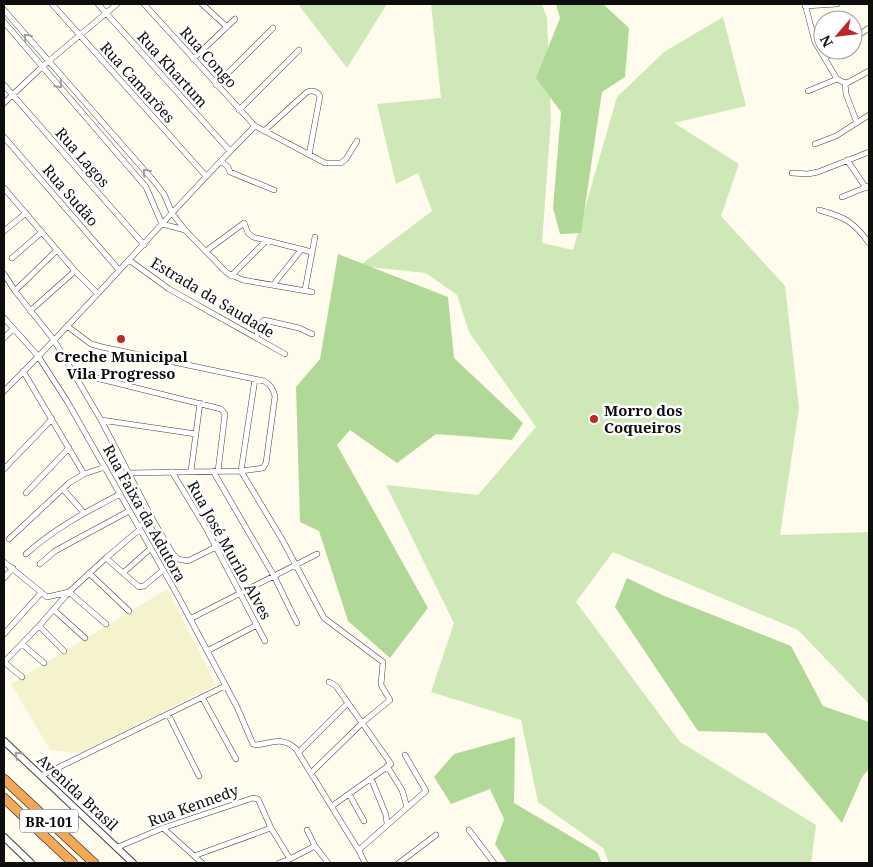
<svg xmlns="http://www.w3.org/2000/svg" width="873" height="867" viewBox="0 0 873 867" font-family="'Noto Serif',serif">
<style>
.farmland{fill:#f4f3cd}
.green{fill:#cee8b7}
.forest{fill:#b0d997}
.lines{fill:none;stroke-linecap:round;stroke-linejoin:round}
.minor-casing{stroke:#404040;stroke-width:6}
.tertiary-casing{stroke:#404040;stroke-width:8}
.motorway-casing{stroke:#1e1e1e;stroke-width:10}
.minor{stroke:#fff;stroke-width:5}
.tertiary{stroke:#fff;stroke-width:6}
.motorway{stroke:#f3a857;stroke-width:9}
.oneway{stroke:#9e9e9e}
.poi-dot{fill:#bb2926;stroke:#fff;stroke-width:2}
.labels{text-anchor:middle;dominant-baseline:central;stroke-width:5;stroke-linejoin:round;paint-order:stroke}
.shield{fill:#fff;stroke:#565656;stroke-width:1}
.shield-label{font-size:14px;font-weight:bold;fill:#0d0d0d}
.street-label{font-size:15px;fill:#0d0d0d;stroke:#fff}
.poi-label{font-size:15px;font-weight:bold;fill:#0d0d0d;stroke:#fff}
</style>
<rect width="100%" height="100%" fill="#fffced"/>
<path class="farmland" d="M 167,589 L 216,685 L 81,753 L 50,750 L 11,684 Z"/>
<path class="green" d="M 298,4 L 387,4 L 347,68 Z
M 431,4 L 542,4 L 547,18 L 551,120 L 542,243 L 573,250 L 617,97 L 664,52 L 723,17 L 746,106 L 674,123 L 739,164 L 721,216 L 785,286 L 799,408 L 780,535 L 869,532 L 869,704 L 798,630 L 613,552 L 576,602 L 680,742 L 816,825 L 811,863 L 609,863 L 603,848 L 538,802 L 521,720 L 431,692 L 454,623 L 386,485 L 478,495 L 536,427 L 469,332 L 457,295 L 426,273 L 359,266 L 432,211 L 418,173 L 396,184 L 377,104 L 441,98 Z"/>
<path class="forest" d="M 556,4 L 603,4 L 629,28 L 625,77 L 602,92 L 581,233 L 560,234 L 553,208 L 561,112 L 536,78 L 560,18 Z
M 338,254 L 448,297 L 454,358 L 523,423 L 512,440 L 436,434 L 397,463 L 350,430 L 337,445 L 428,608 L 390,658 L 348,621 L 319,531 L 300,522 L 296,387 L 320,359 Z
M 627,578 L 662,595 L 791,646 L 823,706 L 869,722 L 869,769 L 862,777 L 842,823 L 766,733 L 698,731 L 615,607 Z
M 515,737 L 514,803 L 597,852 L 602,863 L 507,863 L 495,844 L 504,819 L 490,789 L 451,804 L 434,777 L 454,754 Z"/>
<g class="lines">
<defs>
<path id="minor" d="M 52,4 L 206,176
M 98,4 L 230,151
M 144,4 L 255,126 L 325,163 L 341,163 L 346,159 L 357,141
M 202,4 L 227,27
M 805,4 L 815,42 L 837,79 L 845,83 L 849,82 L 869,71
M 805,6 L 837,4
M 4,10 L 153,180 L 164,194 L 172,213 L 185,230 L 227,273 L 243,280 L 312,292
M 4,22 L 146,187 L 162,224 L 185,230
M 853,39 L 869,28
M 825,58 L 836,50
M 193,59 L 235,19
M 845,83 L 846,94 L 857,123
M 4,85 L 144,245
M 216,85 L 273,28
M 808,91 L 837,79
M 4,103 L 43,66 L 117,4
M 239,110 L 299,50
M 264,131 L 307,92 C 312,90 317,91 320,96 L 309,155
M 4,137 L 119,270
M 815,144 L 836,136 L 869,115
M 847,160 L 866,188
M 221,161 L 228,167 L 230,172 L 274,190
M 792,173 L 808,174 L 818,172 L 869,152
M 4,188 L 75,271 L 97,293
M 842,197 L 869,186
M 819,210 C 845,217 854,222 869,243
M 4,231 L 26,213
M 206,251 L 244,223 L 248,233 L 253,237 L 312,252
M 12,258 L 42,232
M 129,260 L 169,289 L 285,354
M 4,274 L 15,291 L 54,340 L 101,420 L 154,522 L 173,554 L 178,559 L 188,561 L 216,547
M 231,276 L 266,241
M 273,285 L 301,250
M 305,290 L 315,237
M 15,291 L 57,250
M 30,311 L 75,271
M 4,318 L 38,356 L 67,401 L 178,596 L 237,707 L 253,744 L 256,745 C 273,743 282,736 296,749 L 359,851
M 67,326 L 91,344 L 102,347 L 264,381 C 271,385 273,389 275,396 L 266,463 L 263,468 L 241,471 L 128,473
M 4,338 L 13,329
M 256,338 L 260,324 L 264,320 L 299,328 L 312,334
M 23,371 L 84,474
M 72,372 L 221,409 L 225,414 L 224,422 L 218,471
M 255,379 L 241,471 L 283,541 L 324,618 L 383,662 L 381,685 L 390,700 L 362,723 L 311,773
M 4,391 C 91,306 169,212 255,126
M 101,420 L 196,434
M 4,469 L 52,419
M 191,471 L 200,403
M 213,471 L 274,576 L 297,623
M 172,472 L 206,528 L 265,641
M 63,489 L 84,513
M 26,493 L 69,448
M 138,526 L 153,520
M 9,539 L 69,483 L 84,474 L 105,467
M 26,554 C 55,528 86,512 120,494
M 106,558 L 139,587 L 144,586 L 162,571
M 4,562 L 47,597 L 69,592 L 106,624
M 40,564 L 55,551 L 129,511
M 89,573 L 129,611
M 123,573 L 150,549
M 4,578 L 13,568
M 54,610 L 85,638
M 190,619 L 317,554
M 39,626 L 64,651
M 4,634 L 41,593
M 22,644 L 44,663
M 207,651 L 257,625
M 4,662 L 39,626 L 69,592 L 106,558 L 139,530
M 4,662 L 22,677
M 329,682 L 336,686 L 391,764 L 332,806
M 202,697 L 236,759
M 168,714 L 199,776
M 299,752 L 348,703
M 387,766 L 402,790 L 407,807
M 41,776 L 225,686
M 371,778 L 386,815 L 387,824
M 349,794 L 364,821
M 163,828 L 202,863
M 307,830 L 315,846 L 328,863
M 469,830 L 494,863
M 118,847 L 163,828 L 253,798 L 258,799 L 271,828 L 290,859 L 315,846
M 194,856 L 271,828
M 279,863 L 290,859
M 365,863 L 359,851 L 361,848 L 426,791 L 405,755
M 399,863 L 436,835"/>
<path id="tertiary" d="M 4,741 L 133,863
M 4,837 L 31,863"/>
<path id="motorway" d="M 4,779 L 94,863
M 4,798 L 73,863"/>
</defs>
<use href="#minor" class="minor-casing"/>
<use href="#tertiary" class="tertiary-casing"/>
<use href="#motorway" class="motorway-casing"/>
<use href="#minor" class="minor"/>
<use href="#tertiary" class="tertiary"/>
<use href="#motorway" class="motorway"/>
</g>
<defs><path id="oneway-chevron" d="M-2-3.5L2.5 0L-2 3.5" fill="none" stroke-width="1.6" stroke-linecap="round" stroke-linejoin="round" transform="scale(1.25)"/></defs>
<g class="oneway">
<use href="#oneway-chevron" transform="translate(27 37) rotate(-131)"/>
<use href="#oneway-chevron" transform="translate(59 85) rotate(49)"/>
<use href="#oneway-chevron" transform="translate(146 172) rotate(-131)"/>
<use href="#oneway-chevron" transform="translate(18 755) rotate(-137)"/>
</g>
<g class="poi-dot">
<circle cx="121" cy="339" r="5"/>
<circle cx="594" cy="419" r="5"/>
</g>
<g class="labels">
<rect class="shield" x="20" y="809.5" width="58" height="23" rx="4"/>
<g class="shield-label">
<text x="49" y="821">BR-101</text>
</g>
<g class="street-label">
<text transform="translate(209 57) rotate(48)">Rua Congo</text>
<text transform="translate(173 69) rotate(48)">Rua Khartum</text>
<text transform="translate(138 82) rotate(48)">Rua Camarões</text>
<text transform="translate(83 157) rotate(49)">Rua Lagos</text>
<text transform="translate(71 195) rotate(49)">Rua Sudão</text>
<text transform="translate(213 297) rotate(31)">Estrada da Saudade</text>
<text transform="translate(145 513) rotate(61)">Rua Faixa da Adutora</text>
<text transform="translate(230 550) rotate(61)">Rua José Murilo Alves</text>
<text transform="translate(78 792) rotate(43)">Avenida Brasil</text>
<text transform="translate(193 805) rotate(-20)">Rua Kennedy</text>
</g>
<g class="poi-label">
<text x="121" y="356">Creche Municipal<tspan x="121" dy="17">Vila Progresso</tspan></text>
<text x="604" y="410" text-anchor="start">Morro dos<tspan x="604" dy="17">Coqueiros</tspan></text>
</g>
</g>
<rect width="873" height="867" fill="none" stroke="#0d0d0d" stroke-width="10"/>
<g transform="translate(838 35) rotate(242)"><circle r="24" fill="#ffffff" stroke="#9e9e9e"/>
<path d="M0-4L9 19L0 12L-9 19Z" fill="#bb2926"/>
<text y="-8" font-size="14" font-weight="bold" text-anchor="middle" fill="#0d0d0d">N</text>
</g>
</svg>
